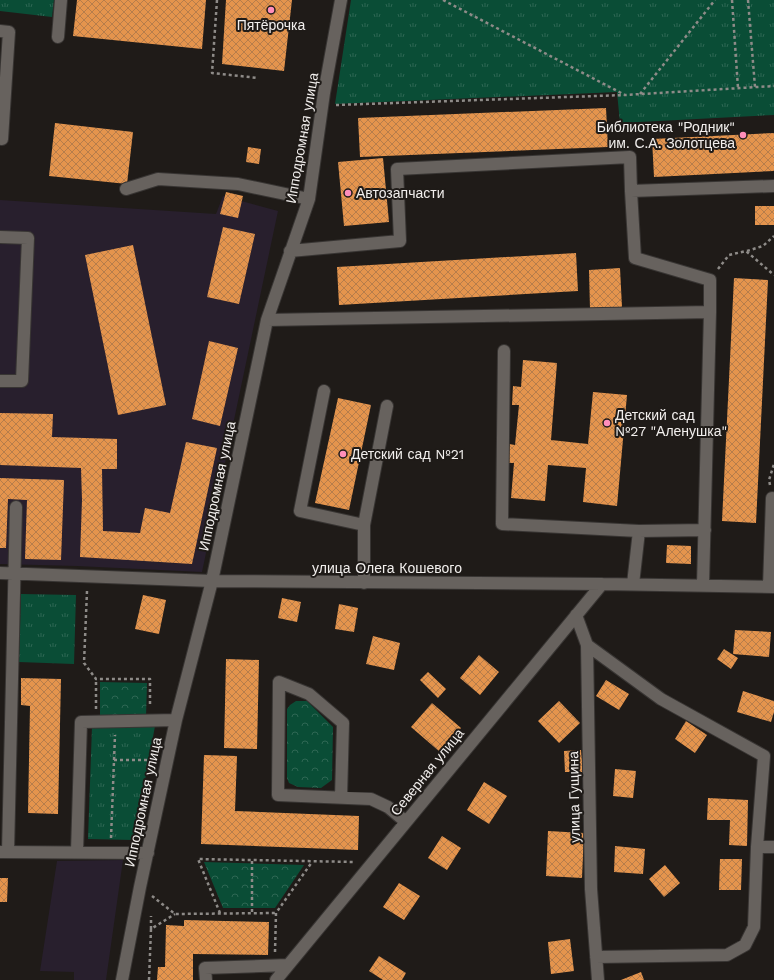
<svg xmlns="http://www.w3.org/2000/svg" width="774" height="980" viewBox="0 0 774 980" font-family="'Work Sans',sans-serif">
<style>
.industrial{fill:#281f2d}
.grass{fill:url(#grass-tufts)}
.forest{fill:url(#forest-crowns)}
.building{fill:url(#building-cross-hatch)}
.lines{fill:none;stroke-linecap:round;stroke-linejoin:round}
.minor-casing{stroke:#383533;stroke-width:14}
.path{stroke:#8e8b88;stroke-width:2.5;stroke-dasharray:3 3;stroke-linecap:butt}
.minor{stroke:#67625e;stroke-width:12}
.poi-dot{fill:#ff8eba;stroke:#1f1b18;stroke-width:1.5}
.labels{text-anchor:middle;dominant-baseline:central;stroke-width:4;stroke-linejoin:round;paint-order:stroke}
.poi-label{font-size:14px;fill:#f2efed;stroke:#1f1b18;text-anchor:start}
.street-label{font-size:14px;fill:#f2efed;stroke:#1f1b18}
</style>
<defs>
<pattern id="grass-tufts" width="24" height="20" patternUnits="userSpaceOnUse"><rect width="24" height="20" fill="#0a4d36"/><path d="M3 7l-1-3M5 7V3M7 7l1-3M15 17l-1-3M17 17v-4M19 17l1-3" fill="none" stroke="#2e6753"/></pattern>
<pattern id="forest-crowns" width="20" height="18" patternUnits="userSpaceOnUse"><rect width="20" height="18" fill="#0a4d36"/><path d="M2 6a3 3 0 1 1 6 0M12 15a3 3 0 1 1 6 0" fill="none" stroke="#2e6753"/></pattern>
<pattern id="building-cross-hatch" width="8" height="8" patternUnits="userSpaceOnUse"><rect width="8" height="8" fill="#e4944d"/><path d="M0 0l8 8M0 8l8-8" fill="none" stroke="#b67d4b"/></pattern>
</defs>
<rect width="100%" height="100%" fill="#1f1b18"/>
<path class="industrial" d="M 223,196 L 278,211 L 202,572 L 77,566 L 0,564 L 0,200 L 216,214 Z
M 123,860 L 106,980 L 74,980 L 74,972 L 40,971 L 57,861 Z"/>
<path class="grass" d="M 0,0 L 54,0 L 52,17 L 0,11 Z
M 351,0 L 774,0 L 774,115 L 620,123 L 617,92 L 335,104 Z
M 21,594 L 76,595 L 74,664 L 19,662 Z
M 155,726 L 134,840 L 88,839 L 92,727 Z"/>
<path class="forest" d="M 100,682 L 147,683 L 146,717 L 100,717 Z
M 296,701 L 307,701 L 333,727 L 332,780 L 321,788 L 298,787 L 289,783 L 287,778 L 287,709 L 290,705 Z
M 204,862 L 304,865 L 275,908 L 223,908 Z"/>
<path class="building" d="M 77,0 L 206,0 L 202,49 L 73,36 Z
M 226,0 L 292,0 L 284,71 L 222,64 Z
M 606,108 L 608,147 L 360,157 L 358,118 Z
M 55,123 L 133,132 L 127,184 L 49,176 Z
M 774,133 L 774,171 L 654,177 L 652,139 Z
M 248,147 L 261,149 L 259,164 L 246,162 Z
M 383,158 L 389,222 L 344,226 L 338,162 Z
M 226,192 L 243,196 L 238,218 L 220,214 Z
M 755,206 L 774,206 L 774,225 L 755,225 Z
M 223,227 L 255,234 L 239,304 L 207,297 Z
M 133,245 L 166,405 L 118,415 L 85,255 Z
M 576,253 L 578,291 L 339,305 L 337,267 Z
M 620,268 L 622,307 L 590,309 L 589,270 Z
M 734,278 L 768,280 L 756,523 L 722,521 Z
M 209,341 L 238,348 L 220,426 L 192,419 Z
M 523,360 L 557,363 L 551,440 L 588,444 L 593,392 L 627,395 L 617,506 L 583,502 L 586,468 L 548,465 L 545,501 L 511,498 L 514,463 L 507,463 L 509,444 L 515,445 L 519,405 L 512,405 L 513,386 L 521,387 Z
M 338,398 L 371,405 L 349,510 L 315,503 Z
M 0,413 L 53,414 L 52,437 L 117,439 L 117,469 L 102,469 L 103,531 L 140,533 L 145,508 L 170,513 L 186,442 L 217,448 L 192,564 L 80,557 L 82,500 L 81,468 L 0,465 Z
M 0,478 L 64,480 L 61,560 L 25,559 L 27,500 L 8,499 L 6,548 L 0,548 Z
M 667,545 L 691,546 L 691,564 L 666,563 Z
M 143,595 L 166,600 L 159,634 L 135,629 Z
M 282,598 L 301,602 L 297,622 L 278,618 Z
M 339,604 L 358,608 L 354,632 L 335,629 Z
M 735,630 L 771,632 L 769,657 L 733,654 Z
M 373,636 L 400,643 L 394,670 L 366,664 Z
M 724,649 L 738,658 L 731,669 L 717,659 Z
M 479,655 L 499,672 L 480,695 L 460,678 Z
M 226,659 L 259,660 L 257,749 L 224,748 Z
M 428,672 L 446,689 L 438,698 L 420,680 Z
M 21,678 L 61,679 L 58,814 L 28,813 L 30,706 L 21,705 Z
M 606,680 L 629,694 L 619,710 L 596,696 Z
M 743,691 L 774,701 L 774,712 L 771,722 L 737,712 Z
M 559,701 L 580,723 L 559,743 L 538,721 Z
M 432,703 L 461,728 L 440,752 L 411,727 Z
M 686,721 L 707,735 L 695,753 L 675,739 Z
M 581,750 L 583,772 L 565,772 L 564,751 Z
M 204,755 L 237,756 L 235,811 L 359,816 L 358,850 L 201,844 Z
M 615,769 L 636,771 L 633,798 L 613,796 Z
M 484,782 L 507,796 L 489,824 L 467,810 Z
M 708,798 L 748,800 L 747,846 L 729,845 L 730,820 L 707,820 Z
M 548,831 L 584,833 L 582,878 L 546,876 Z
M 442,836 L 461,848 L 447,870 L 428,858 Z
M 615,846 L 645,849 L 643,874 L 614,872 Z
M 720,859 L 742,859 L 741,890 L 719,890 Z
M 665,865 L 680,883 L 664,897 L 649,879 Z
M 0,878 L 8,878 L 7,902 L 0,902 Z
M 399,883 L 420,896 L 404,920 L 383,907 Z
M 184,920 L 269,922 L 268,955 L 193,954 L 193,980 L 157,980 L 158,967 L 165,967 L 166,925 L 184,926 Z
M 570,939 L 574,971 L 551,974 L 548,942 Z
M 379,956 L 406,973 L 402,980 L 383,980 L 369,971 Z
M 641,972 L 644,980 L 621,980 Z"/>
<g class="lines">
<defs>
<path id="minor" d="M 0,31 L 9,32 L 2,139
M 58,37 L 61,0
M 126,189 L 158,179 L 238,184 L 309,199
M 631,191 L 635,258 L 710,280 L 710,312
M 0,237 L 28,238 L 22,381 L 0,381
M 290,251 L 400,241 L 397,169 L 630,157 L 631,191 L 774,186
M 267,320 L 710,312 L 703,585
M 504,351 L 502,524 L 639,531
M 324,391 L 300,511 L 364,525
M 0,573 L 212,581 L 602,584 L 774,587
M 364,583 L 364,525 L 387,406
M 633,584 L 639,531 L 705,530
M 769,587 L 772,498 L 774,499
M 576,615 L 587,645 L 591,889 L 598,980
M 587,645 L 661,699 L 764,756 L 757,847
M 341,798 L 343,723 L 309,694 L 279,682 L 278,795 L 371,799 L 388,807 L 406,822
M 0,852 L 148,853
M 8,852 L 16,507
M 77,852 L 81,722 L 176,720
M 596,957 L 727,955 L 745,945 L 754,927 L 757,847 L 774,847
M 122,980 L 140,887 L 176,720 L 212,581 L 267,320 L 309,199 L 324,93 L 341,0
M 206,980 L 205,968 L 288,965
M 276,980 L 602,584"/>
</defs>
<use href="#minor" class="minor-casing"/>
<path class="path" d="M 217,0 L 212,73 L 258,78
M 443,0 L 625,95 L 774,86
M 732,0 L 738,88
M 748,0 L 755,87
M 640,94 L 715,0
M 336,105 L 625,95
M 747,251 L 763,246 L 774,236
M 718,269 L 729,255 L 746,251 L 774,275
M 770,485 L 769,480 L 774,464
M 87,591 L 84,663 L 96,679 L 150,679 L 150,706
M 96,709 L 96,679
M 114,760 L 153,760
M 111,838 L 115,735
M 152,896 L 175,914 L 276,913
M 252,912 L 252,861
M 220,913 L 198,859 L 355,862
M 151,929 L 151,916
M 275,952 L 276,913 L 312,862
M 149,980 L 151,929 L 175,914"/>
<use href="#minor" class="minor"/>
</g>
<g class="poi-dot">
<circle cx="271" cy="10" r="4"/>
<circle cx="743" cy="135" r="4"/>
<circle cx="348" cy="193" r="4"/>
<circle cx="607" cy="423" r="4"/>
<circle cx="343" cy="454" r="4"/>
</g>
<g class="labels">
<g class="poi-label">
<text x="271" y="25" text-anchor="middle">Пятёрочка</text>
<text x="735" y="127" text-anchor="end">Библиотека "Родник"<tspan x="735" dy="16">им. С.А. Золотцева</tspan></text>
<text x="356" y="193">Автозапчасти</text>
<text x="615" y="415">Детский сад<tspan x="615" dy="16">№27 "Аленушка"</tspan></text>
<text x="351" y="454">Детский сад №21</text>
</g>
<g class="street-label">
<text transform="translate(302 138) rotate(-80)">Ипподромная улица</text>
<text transform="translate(217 486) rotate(-78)">Ипподромная улица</text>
<text x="387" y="568">улица Олега Кошевого</text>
<text transform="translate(427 772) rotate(-51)">Северная улица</text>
<text transform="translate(574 797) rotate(-91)">улица Гущина</text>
<text transform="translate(143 802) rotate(-78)">Ипподромная улица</text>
</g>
</g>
</svg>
